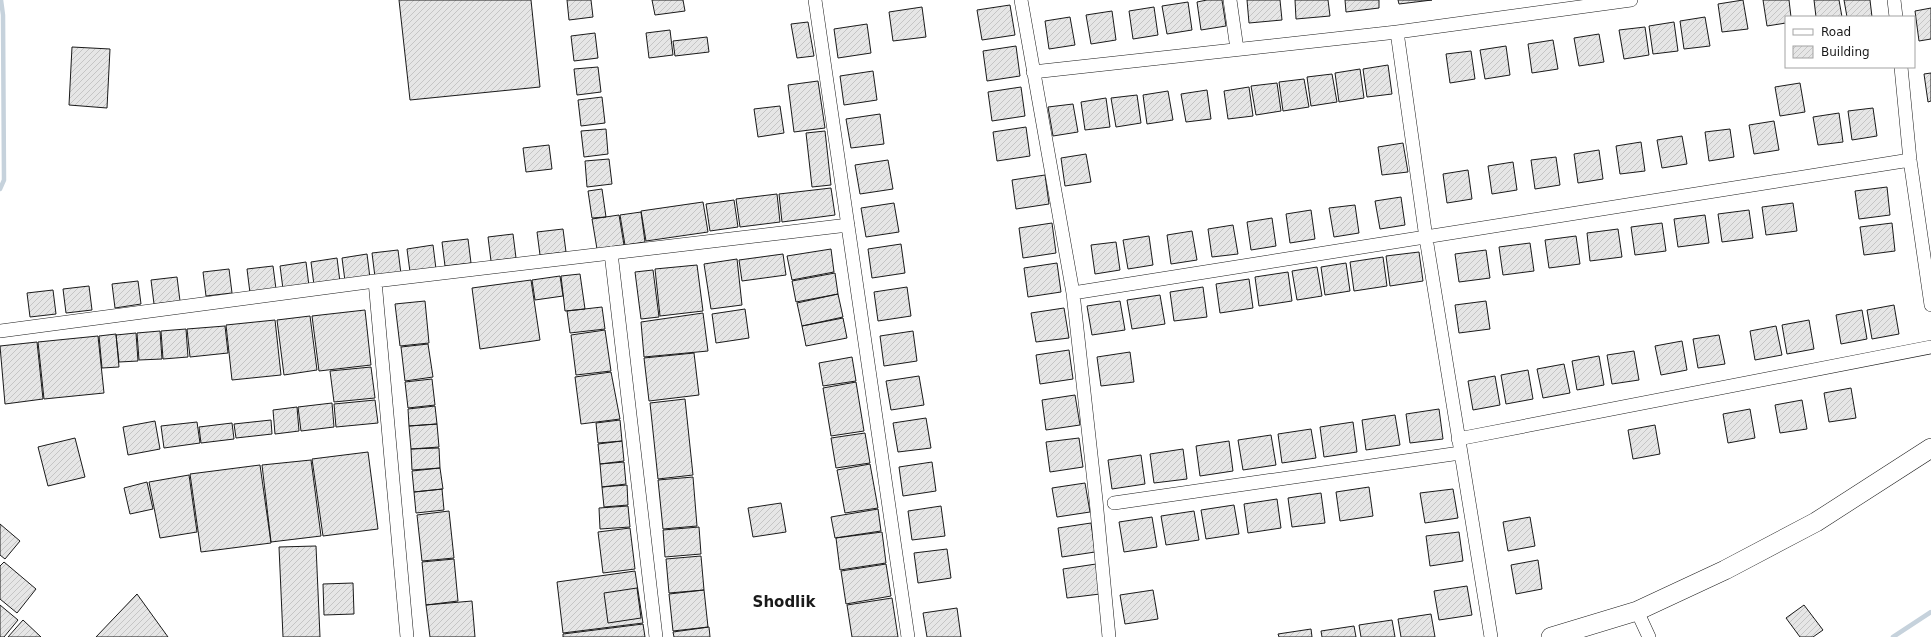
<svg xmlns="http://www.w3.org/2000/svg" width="1931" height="637" viewBox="0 0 1931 637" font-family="'DejaVu Sans',sans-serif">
	<defs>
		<pattern id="building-hatch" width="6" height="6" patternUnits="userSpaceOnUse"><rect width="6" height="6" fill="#e6e6e6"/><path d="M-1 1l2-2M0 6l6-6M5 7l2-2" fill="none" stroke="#c5c5c5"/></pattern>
	</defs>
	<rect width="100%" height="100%" fill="#fff"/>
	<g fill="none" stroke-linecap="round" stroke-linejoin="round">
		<!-- stream -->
		<path stroke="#c6d2dc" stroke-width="4.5" d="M0 189 4 180 3 15 1 0
			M1893 637 1931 612"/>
	</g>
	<!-- building -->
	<path fill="url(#building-hatch)" stroke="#1a1a1a" d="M399 0H531L540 87 410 100Z
		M567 0H591L593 17 569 20Z
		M652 0H683L685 11 655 15Z
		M1207 0H1222L1226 26 1201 30 1197 2Z
		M1247 0H1280L1282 20 1249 23Z
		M1295 0H1328L1330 16 1296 19Z
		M1345 0H1379V8L1346 12Z
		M1398 0H1432L1399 4Z
		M1743 0 1748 29 1722 32 1718 4Z
		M1763 0H1789L1791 17H1786V23L1767 26Z
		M1814 0H1839L1842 17H1816Z
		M1844 0H1870L1872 17H1847Z
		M1188 2 1192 30 1167 34 1162 6Z
		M1010 5 1015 35 982 40 977 10Z
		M922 7 926 37 893 41 889 12Z
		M1154 7 1158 35 1133 39 1129 11Z
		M1931 8V39L1919 41 1915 11Z
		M1112 11 1116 40 1091 44 1086 15Z
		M1070 17 1075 45 1049 49 1045 21Z
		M1705 17 1710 46 1684 49 1680 21Z
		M808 22 814 56 797 58 791 24Z
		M1674 22 1678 51 1653 54 1649 26Z
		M867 24 871 53 838 58 834 29Z
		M1645 27 1649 55 1624 59 1619 30Z
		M670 30 673 55 649 58 646 33Z
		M595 33 598 58 574 61 571 36Z
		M1599 34 1604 62 1579 66 1574 38Z
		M707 37 709 52 675 56 673 41Z
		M1553 40 1558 69 1532 73 1528 44Z
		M1016 46 1020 76 987 81 983 51Z
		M1506 46 1510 75 1485 79 1480 50Z
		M72 47 110 49 107 108 69 105Z
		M1471 51 1475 79 1450 83 1446 54Z
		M1388 65 1392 94 1367 97 1363 69Z
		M598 67 601 92 577 95 574 69Z
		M1360 69 1364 98 1339 102 1335 73Z
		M873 71 877 100 844 105 840 76Z
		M1931 73V101L1928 102 1924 74Z
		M1332 74 1337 102 1311 106 1307 77Z
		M1304 79 1309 107 1283 111 1279 82Z
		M818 81 825 128 794 132 788 85Z
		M1277 83 1281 111 1256 115 1251 86Z
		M1800 83 1805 112 1780 116 1775 87Z
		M1021 87 1025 116 992 121 988 92Z
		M1249 87 1253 116 1228 119 1224 91Z
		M1207 90 1211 119 1186 122 1181 94Z
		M1168 91 1173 120 1147 124 1143 95Z
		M1137 95 1141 123 1116 127 1111 98Z
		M602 97 605 123 581 126 578 100Z
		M1106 98 1110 127 1085 130 1081 102Z
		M1073 104 1078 132 1053 136 1048 107Z
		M780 106 784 133 758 137 754 109Z
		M1873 108 1877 136 1852 140 1848 111Z
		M1839 113 1843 142 1818 145 1813 117Z
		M880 114 884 144 851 148 846 119Z
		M1774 121 1779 150 1754 154 1749 125Z
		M1026 127 1030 156 997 161 993 132Z
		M606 129 608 154 584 157 581 131Z
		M1730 129 1734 157 1709 161 1705 132Z
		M825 131 831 185 812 187 806 133Z
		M1682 136 1687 164 1662 168 1657 140Z
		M1641 142 1645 171 1620 174 1616 146Z
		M1403 143 1408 172 1382 175 1378 147Z
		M549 145 552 169 526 172 523 148Z
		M1599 150 1603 179 1578 183 1574 154Z
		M1086 154 1091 182 1065 186 1061 158Z
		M1556 157 1560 185 1535 189 1531 160Z
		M609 159 612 184 587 187 585 161Z
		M888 160 893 189 860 194 855 165Z
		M1513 162 1517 190 1492 194 1488 166Z
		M1468 170 1472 199 1447 203 1443 174Z
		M1045 175 1049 204 1016 209 1012 180Z
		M1887 187 1890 215 1859 219 1855 191Z
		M831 188 835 215 782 222 779 194Z
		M602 189 606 217 592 218 588 191Z
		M777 194 780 222 740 227 736 199Z
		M1401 197 1405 225 1380 229 1375 201Z
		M734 200 738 227 710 231 706 204Z
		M703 202 708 232 646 241 641 211Z
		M894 203 899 232 866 237 861 208Z
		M1793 203 1797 231 1766 235 1762 207Z
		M1355 205 1359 233 1334 237 1329 208Z
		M1311 210 1315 239 1290 243 1286 214Z
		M1749 210 1753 238 1722 242 1718 214Z
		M641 212 645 242 625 245 620 215Z
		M619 215 624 245 597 249 592 219Z
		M1705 215 1709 243 1678 247 1674 219Z
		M1272 218 1276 246 1251 250 1247 222Z
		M1052 223 1056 253 1023 258 1019 228Z
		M1662 223 1666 251 1635 255 1631 227Z
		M1892 223 1895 251 1864 255 1860 227Z
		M1233 225 1238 254 1212 257 1208 229Z
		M563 229 566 252 540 255 537 232Z
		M1618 229 1622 257 1590 261 1587 233Z
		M1192 231 1197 260 1171 264 1167 235Z
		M513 234 516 258 491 261 488 237Z
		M1149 236 1153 265 1128 269 1123 240Z
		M1576 236 1580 264 1549 268 1545 240Z
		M468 239 471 263 445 266 442 242Z
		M1116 242 1120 270 1095 274 1091 245Z
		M1530 243 1534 271 1503 275 1499 247Z
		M901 244 905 273 872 278 868 249Z
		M433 245 436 269 410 272 407 249Z
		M831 249 834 272 792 280 787 256Z
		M398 250 401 274 375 277 372 253Z
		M1486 250 1490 278 1459 282 1455 254Z
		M1419 252 1423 281 1390 286 1386 256Z
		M367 254 370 278 345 281 342 258Z
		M783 254 786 275 742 281 739 260Z
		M1383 257 1387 286 1354 291 1350 262Z
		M337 258 340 282 314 285 311 262Z
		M737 259 742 305 711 309 704 264Z
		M306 262 309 286 283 289 280 266Z
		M1057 263 1061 292 1028 297 1024 268Z
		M1346 263 1350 291 1325 295 1321 267Z
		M697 265 703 311 660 316 655 269Z
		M273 266 276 289 250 293 247 269Z
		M1317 267 1322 296 1297 300 1292 271Z
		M229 269 232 293 206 296 203 272Z
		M653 270 659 317 641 319 635 272Z
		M1288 272 1292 301 1259 306 1255 277Z
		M835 273 838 294 796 302 792 281Z
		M580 274 585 309 565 311 561 276Z
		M560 276 563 296 535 300 532 280Z
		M177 277 180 301 154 304 151 280Z
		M1249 279 1253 308 1220 313 1216 284Z
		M531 280 540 340 480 349 472 288Z
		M138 281 141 304 115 308 112 284Z
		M89 286 92 310 66 313 63 289Z
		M907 287 911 316 878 321 874 292Z
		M1203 287 1207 317 1174 321 1170 292Z
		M53 290 56 314 30 317 27 293Z
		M838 294 843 317 802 326 797 303Z
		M1160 295 1165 324 1132 329 1127 300Z
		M425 301 429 343 400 346 395 304Z
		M1120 301 1125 330 1092 335 1087 306Z
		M1486 301 1490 329 1459 333 1455 305Z
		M1894 305 1899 334 1872 339 1867 310Z
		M602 307 605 329 570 333 567 311Z
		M1064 308 1069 338 1036 342 1031 313Z
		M745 309 749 338 716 343 712 314Z
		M365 310 371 365 319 371 312 316Z
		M1862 310 1867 339 1841 344 1836 315Z
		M703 313 708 351 644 357 641 322Z
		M310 316 317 370 284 375 277 320Z
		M843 318 847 338 806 346 802 326Z
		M275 320 281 375 232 380 226 325Z
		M1809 320 1814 349 1787 354 1782 325Z
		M225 326 228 353 190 357 187 329Z
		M1776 326 1782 355 1755 360 1750 331Z
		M186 329 188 357 163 359 161 331Z
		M605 330 611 371 576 375 571 335Z
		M160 331 162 359 139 360 137 333Z
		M913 331 917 361 884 366 880 336Z
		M136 333 138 361 119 362 116 335Z
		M116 334 119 367 102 368 99 336Z
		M1719 335 1725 364 1698 368 1693 339Z
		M98 336 104 393 44 399 38 342Z
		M1682 341 1687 370 1661 375 1655 346Z
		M37 342 43 399 5 404 0 346Z
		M428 344 433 377 405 381 401 347Z
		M1069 350 1073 379 1040 384 1036 355Z
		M1634 351 1639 380 1612 384 1607 355Z
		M1130 352 1134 382 1101 386 1097 357Z
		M694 353 699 395 649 401 644 358Z
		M1599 356 1604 385 1577 390 1572 361Z
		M852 357 856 381 823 386 819 363Z
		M1564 364 1570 393 1543 398 1537 369Z
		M371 367 375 398 334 402 330 371Z
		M1528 370 1533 399 1506 404 1501 375Z
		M611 372 620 419 581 424 575 377Z
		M919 376 924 405 891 410 886 381Z
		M1495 376 1500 405 1473 410 1468 381Z
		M432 379 435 405 408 408 405 382Z
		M856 382 864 431 831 436 823 388Z
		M1851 388 1856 418 1829 422 1824 393Z
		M1075 395 1080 425 1046 430 1042 400Z
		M685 399 693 475 658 479 650 403Z
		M375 400 378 423 336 427 334 404Z
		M1802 400 1807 429 1780 433 1775 405Z
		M332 403 334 427 301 431 298 407Z
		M435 406 437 424 409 426 408 409Z
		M297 407 299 431 275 434 273 410Z
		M1439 409 1443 439 1410 443 1406 414Z
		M1750 409 1755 438 1728 443 1723 414Z
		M1395 415 1400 445 1366 450 1362 420Z
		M926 418 931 448 898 452 893 423Z
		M271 420 272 434 236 438 234 424Z
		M620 420 622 441 598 443 596 423Z
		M155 421 160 449 128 455 123 427Z
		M197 422 200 443 164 448 161 426Z
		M1353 422 1357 452 1324 457 1320 427Z
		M232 423 234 439 201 443 199 427Z
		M437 424 439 447 411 449 409 426Z
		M1655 425 1660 454 1633 459 1628 430Z
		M1311 429 1316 458 1282 463 1278 434Z
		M865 433 870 463 836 468 831 438Z
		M1271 435 1276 465 1243 470 1238 440Z
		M75 438 85 477 48 486 38 447Z
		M1079 438 1083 467 1050 472 1046 442Z
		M622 441 624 461 600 464 598 444Z
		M1229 441 1233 471 1200 476 1196 446Z
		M439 448 440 468 412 470 411 449Z
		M1183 449 1187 479 1154 483 1150 454Z
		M368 452 378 529 323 536 312 459Z
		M1141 455 1145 484 1112 489 1108 460Z
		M311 460 321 536 271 542 262 465Z
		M624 462 626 484 602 487 600 464Z
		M932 462 936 491 903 496 899 467Z
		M870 464 878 508 845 513 837 470Z
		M260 465 271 543 201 552 190 474Z
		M440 468 443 489 414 492 412 471Z
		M189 475 197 532 160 538 149 482Z
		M693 477 697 526 663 529 658 480Z
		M147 482 153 509 130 514 124 488Z
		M1085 483 1090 512 1057 517 1052 488Z
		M627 485 628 505 604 507 602 487Z
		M1369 487 1373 516 1340 521 1336 492Z
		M442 489 444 510 416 513 414 492Z
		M1453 489 1458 518 1425 523 1420 493Z
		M1321 493 1325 523 1292 527 1288 498Z
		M1277 499 1281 528 1248 533 1244 504Z
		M781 503 786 532 753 537 748 508Z
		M1234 505 1239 534 1206 539 1201 510Z
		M628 506 630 527 600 529 599 508Z
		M941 506 945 536 912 540 908 511Z
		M878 509 881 531 835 538 831 517Z
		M449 511 454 558 422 561 417 515Z
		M1194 511 1199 540 1166 545 1161 516Z
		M1152 517 1157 547 1124 552 1119 522Z
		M1530 517 1535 546 1508 551 1503 522Z
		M1091 523 1095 552 1062 557 1058 528Z
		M0 524 20 541 5 559 0 555Z
		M699 527 701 554 665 557 663 530Z
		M630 528 635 569 603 573 598 532Z
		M882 532 886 563 840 570 836 538Z
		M1459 532 1463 561 1430 566 1426 536Z
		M316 546 320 637H283L279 547Z
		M947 549 951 578 918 583 914 553Z
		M701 556 704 590 669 593 666 559Z
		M454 559 458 601 426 605 422 562Z
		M1538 560 1542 589 1516 594 1511 565Z
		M4 562 36 589 17 613 0 599V566Z
		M886 564 891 596 846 604 841 571Z
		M1096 564 1100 594 1067 598 1063 569Z
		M635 571 643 623 563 633 557 582Z
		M353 583 354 614 324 615 323 584Z
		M1467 586 1472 615 1439 620 1434 591Z
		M637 588 641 618 608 623 604 593Z
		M704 590 708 627 673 631 669 594Z
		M1153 590 1158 619 1125 624 1120 595Z
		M137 594 168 637H96Z
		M892 598 898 637H852L847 605Z
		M472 601 475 637H430L426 605Z
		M0 605 18 620 4 637H0Z
		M1804 605 1823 630 1813 637H1800L1786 618Z
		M957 608 961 637H927L923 613Z
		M1431 614 1435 637H1401L1398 619Z
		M23 620 41 637H8Z
		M1392 620 1395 637H1361L1359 625Z
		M643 624 645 637H563V634Z
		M1354 626 1356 637H1322L1321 631Z
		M709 627 710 637H674L673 632Z
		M1311 629 1312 637H1279L1278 634Z"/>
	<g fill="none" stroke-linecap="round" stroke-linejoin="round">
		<defs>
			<path id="street" d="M815 0 908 637
				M1021 0 1073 293 1096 500 1109 637
				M1230 0 1237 49
				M1894 0 1896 17
				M1397 32 1426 238 1491 637
				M1901 67 1910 160 1931 305
				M1033 72 1397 32 1631 0
				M611 253 656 637
				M375 281 407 637
				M1073 293 1910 160
				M0 331 375 281 848 225
				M1458 439 1931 347
				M1114 503 1460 453
				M1637 611 1649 637"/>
			<path id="secondary" d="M1551 637 1637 611 1725 570 1816 522 1931 448"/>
		</defs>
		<!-- street casing -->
		<use href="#street" stroke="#1a1a1a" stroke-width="14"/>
		<!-- secondary casing -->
		<use href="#secondary" stroke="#1a1a1a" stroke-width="20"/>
		<!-- street -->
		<use href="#street" stroke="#fff" stroke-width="13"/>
		<!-- secondary -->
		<use href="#secondary" stroke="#fff" stroke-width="19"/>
	</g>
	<g text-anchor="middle" stroke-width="3" stroke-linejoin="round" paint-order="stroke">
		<!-- quarter labels -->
		<g font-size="15" font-weight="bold" fill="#1a1a1a" stroke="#fff">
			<text x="784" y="607">Shodlik</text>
		</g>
	</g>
	<!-- legend -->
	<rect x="1785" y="16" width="130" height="52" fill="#ffffff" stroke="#a3a3a3"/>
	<rect x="1793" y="29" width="20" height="6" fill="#ffffff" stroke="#a3a3a3"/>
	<text x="1821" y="36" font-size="12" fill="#1a1a1a">Road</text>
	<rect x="1793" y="46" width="20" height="12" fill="url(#building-hatch)" stroke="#a3a3a3"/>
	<text x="1821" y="56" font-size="12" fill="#1a1a1a">Building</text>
</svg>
